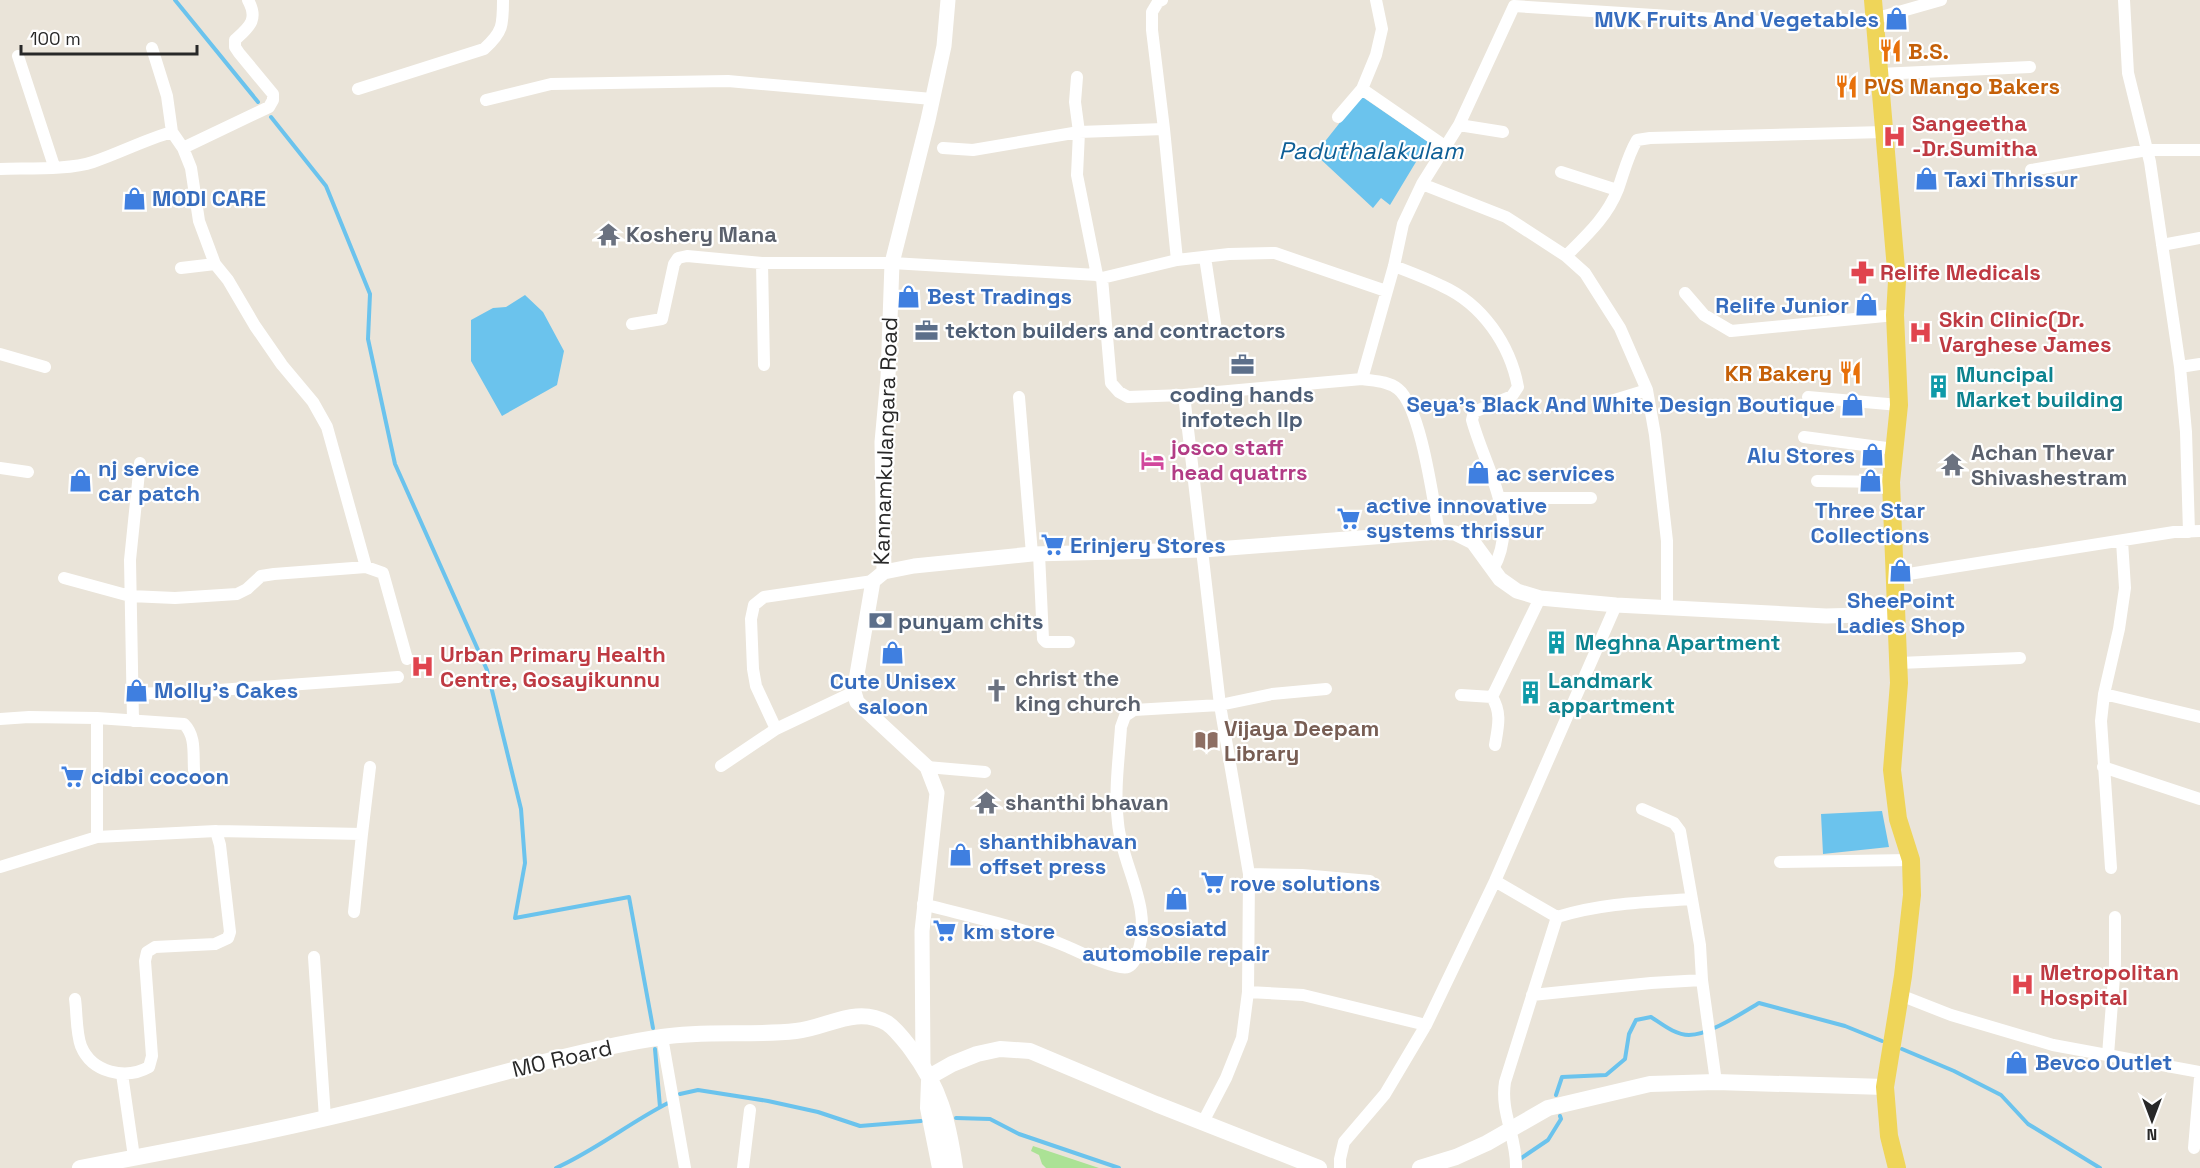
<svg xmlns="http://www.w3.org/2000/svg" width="2200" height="1168" viewBox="0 0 2200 1168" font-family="'Space Grotesk',sans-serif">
	<rect width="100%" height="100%" fill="#eae4d9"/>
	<!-- green -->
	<path fill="#abe295" d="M1033 1146 1099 1168H1046L1042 1164 1039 1155 1031 1151Z"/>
	<!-- water -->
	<path fill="#6bc3ed" d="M1361 96 1428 142 1390 205 1381 198 1373 208 1315 154Z
		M525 295 543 312 564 351 557 385 502 416 471 361V320L493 308 506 307Z
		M1882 811 1889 847 1823 854 1821 814Z"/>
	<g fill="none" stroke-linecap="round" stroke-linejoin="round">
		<!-- stream -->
		<path stroke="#6bc3ed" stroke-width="4" d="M175 0 258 102
			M271 117 326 186 370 294 368 339 395 464 487 670 521 809 525 863 515 918 629 897 653 1028
			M655 1049 660 1107
			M1902 1049 1954 1071 2001 1095 2028 1124 2100 1168
			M680 1094 698 1090 768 1101 818 1112 860 1126 921 1121
			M1556 1095 1562 1077 1606 1075 1625 1059 1629 1034 1636 1020 1651 1017C1662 1024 1675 1035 1689 1035 1709 1035 1742 1013 1759 1003L1845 1026 1882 1041
			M956 1118 990 1119 1019 1134 1119 1168
			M1520 1159 1548 1140 1561 1119 1560 1116
			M556 1168C596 1150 629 1123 668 1103"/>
		<!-- minor -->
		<path stroke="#fff" stroke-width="12" d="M2124 0 2128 73 2150 162 2180 367 2186 432 2189 532
			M152 48 167 96 172 132
			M18 56 54 166
			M1879 74 2030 67
			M358 89 484 49C503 32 503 25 503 0
			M1362 89 1446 147
			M486 100 551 84 728 81 932 99
			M1338 117 1362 89 1376 55 1382 29 1376 0
			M1459 125 1503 132
			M183 148 269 107 273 100V94L239 53 235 47V40C249 27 259 20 248 0
			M943 148 973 150 1079 132 1075 102 1077 77
			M0 169C26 168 70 170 93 162 120 153 144 140 172 132L183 148 191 168 199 221 215 264 228 280 255 326 282 365 313 402 327 427 366 567
			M2031 170 2147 150H2200
			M1561 172 1617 190
			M1422 184 1459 125 1514 6 1780 23 1874 19 1941 0
			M2162 245 2200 238
			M1566 256C1587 235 1607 217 1618 189 1624 172 1628 155 1637 140L1650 138 1884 132
			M1205 257 1216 330
			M1177 260 1229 254 1275 253 1386 291
			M762 263 764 365
			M1394 266C1410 272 1426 278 1442 286 1482 304 1510 344 1518 387L1512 396 1474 412 1472 420C1485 468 1521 520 1493 569
			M181 268 215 264
			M1097 275 1077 175 1079 132 1164 129
			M1102 278 1177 260 1164 129 1152 30V12L1158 2 1162 0
			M1685 293 1704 315 1731 331 1895 315
			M632 324 662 319 674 264 678 258 687 256 762 263H892L1097 275 1102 278 1111 383 1119 392 1128 397 1184 395 1362 379
			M0 354 45 367
			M2180 367 2200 364
			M1184 395 1220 705 1249 874 1248 992 1242 1038 1226 1078 1203 1122
			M1019 397 1032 554
			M1808 397 1899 405
			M1598 405 1647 390
			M1804 437 1894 449
			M0 468 28 472
			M1817 481 1891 482
			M1500 498H1591
			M1439 532C1433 500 1421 407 1398 389 1388 381 1374 381 1362 379L1394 266 1403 224 1422 184 1506 217 1566 256 1585 273 1620 328 1647 390 1655 435 1667 541V606
			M1039 554 1043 639 1046 642H1069
			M1896 576 2174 532 2200 531
			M64 578 130 596 175 598 237 594 247 589 261 576 274 574 366 567 383 573 407 659
			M1899 663 2020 658
			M132 694 192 692 398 677
			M2104 694 2200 717
			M1461 695 1492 697 1540 598
			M1492 697C1502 713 1498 727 1495 745
			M97 718 184 724C196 736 193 753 194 770
			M0 719 29 717 97 718V837L0 867
			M133 721 130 560 140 463
			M776 729 756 686 753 669 751 619 754 605 764 597 873 581
			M721 766 776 729 854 692
			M927 767 985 772
			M2103 767 2200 799
			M216 831 362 834 370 767
			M1780 862 1911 860
			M2111 868 2101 721 2104 694 2119 629 2125 588 2122 541
			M1249 874 1302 875 1370 881
			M1495 881 1557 917C1601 903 1647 902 1692 899
			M923 904C972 917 1022 927 1068 947 1079 952 1118 971 1128 967 1134 964 1136 958 1138 952 1153 906 1122 867 1118 823 1114 792 1119 758 1121 727L1125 716 1134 710 1220 705 1272 694 1326 689
			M354 912 362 834
			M314 957 325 1118
			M1702 980 1716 1082
			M1248 992 1303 995 1426 1025
			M1532 995 1651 983 1702 980 1700 945 1680 831 1674 823 1642 809
			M1900 995 1951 1015 2053 1045 2200 1072
			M75 999C77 1013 76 1033 81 1046 92 1073 126 1080 149 1067L152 1056 145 961 147 952 155 947 215 944 228 938 230 932 220 845 216 831 97 837
			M662 1037 685 1168
			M2108 1055 2115 964V917
			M122 1074 134 1157
			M2194 1148 2200 1078
			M743 1168 750 1110
			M1340 1168V1159L1344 1142 1385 1094 1426 1025 1495 881 1616 605
			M1516 1168C1517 1137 1500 1113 1505 1082L1557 917"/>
		<!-- tertiary -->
		<path stroke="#fff" stroke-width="15" d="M884 572 882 442 888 377 892 263 928 120 944 46 948 0
			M923 1065 922 931 937 793 927 767 857 702 854 692 873 581 884 572 914 566 1032 554 1203 550 1439 532 1455 533 1473 542 1500 579 1517 591 1540 598 1616 605 1826 616 1897 614"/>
		<!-- secondary -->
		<path stroke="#fff" stroke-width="16" d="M929 1077 952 1064 977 1054 1000 1049 1030 1051 1156 1104 1319 1168
			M929 1081 928 1108 940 1168
			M80 1168C186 1148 292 1128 396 1101 484 1079 571 1051 662 1037 706 1030 751 1036 796 1031 827 1028 856 1005 887 1023 896 1029 904 1040 911 1049 940 1088 948 1120 955 1168
			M1420 1168 1456 1157 1487 1143 1548 1108 1650 1084 1716 1082 1885 1087"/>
		<!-- primary -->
		<path stroke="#efd559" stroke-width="18" d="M1873 0 1897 281 1895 315 1899 405 1891 482 1899 683 1892 770 1898 819 1911 860 1912 895 1903 976 1885 1087 1889 1136 1897 1168"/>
	</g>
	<!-- icons -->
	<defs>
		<symbol id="shop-bare" viewBox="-9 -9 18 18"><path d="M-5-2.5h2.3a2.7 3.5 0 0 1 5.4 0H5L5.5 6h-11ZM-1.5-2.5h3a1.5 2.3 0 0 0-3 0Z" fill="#3f7fe0" stroke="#fff" stroke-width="2.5" paint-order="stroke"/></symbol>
		<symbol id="restaurant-bare" viewBox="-9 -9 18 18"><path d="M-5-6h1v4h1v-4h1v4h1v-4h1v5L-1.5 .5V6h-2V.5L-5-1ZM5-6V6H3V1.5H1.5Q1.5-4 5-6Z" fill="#e8710a" stroke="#fff" stroke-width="2.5" paint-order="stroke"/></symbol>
		<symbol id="hospital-bare" viewBox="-9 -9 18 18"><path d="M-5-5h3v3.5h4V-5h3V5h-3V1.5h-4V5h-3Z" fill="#e0444e" stroke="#fff" stroke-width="2.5" paint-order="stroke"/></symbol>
		<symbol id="temple-bare" viewBox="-9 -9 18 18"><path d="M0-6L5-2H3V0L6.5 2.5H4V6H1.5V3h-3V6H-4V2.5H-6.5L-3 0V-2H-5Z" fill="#6b7280" stroke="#fff" stroke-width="2.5" paint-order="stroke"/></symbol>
		<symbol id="pharmacy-bare" viewBox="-9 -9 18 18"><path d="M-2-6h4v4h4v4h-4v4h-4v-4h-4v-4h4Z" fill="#e0444e" stroke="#fff" stroke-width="2.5" paint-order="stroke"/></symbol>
		<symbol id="office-bare" viewBox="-9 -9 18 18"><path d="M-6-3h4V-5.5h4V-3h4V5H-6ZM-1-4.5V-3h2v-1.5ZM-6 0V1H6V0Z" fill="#5c6f8a" stroke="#fff" stroke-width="2.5" paint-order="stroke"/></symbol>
		<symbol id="building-bare" viewBox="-9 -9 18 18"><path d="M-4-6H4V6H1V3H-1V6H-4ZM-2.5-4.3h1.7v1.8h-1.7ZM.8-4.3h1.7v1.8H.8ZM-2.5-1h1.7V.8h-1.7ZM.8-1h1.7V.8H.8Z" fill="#0f9aa8" stroke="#fff" stroke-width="2.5" paint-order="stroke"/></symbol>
		<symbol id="hotel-bare" viewBox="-9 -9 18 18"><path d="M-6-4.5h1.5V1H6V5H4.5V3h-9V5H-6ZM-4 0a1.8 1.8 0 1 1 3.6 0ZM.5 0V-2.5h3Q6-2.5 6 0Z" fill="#d1479c" stroke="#fff" stroke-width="2.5" paint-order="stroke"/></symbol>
		<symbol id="supermarket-bare" viewBox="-9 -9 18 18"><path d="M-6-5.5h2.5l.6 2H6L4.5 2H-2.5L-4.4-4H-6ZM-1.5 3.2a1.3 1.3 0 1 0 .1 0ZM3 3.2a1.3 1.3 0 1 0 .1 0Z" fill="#3f7fe0" stroke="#fff" stroke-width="2.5" paint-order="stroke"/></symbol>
		<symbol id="bank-bare" viewBox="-9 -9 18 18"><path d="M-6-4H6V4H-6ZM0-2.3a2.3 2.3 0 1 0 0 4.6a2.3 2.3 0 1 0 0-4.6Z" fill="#5c6f8a" stroke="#fff" stroke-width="2.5" paint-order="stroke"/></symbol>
		<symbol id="church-bare" viewBox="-9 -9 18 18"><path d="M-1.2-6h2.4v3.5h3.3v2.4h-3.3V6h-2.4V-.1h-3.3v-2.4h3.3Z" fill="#6b7280" stroke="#fff" stroke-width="2.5" paint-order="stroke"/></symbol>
		<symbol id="library-bare" viewBox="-9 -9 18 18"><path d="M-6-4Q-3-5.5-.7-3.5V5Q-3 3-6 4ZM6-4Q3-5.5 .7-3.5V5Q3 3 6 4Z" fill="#8d6e63" stroke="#fff" stroke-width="2.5" paint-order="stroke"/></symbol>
	</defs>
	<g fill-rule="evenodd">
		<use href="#shop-bare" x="1880" y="2" width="33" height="33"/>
		<use href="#restaurant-bare" x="1874" y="34" width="33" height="33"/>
		<use href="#restaurant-bare" x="1830" y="70" width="33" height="33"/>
		<use href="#hospital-bare" x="1878" y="120" width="33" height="33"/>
		<use href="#shop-bare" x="1910" y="162" width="33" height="33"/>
		<use href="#shop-bare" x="118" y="182" width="33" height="33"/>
		<use href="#temple-bare" x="592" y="218" width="33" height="33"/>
		<use href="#pharmacy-bare" x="1846" y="256" width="33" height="33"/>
		<use href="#shop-bare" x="892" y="280" width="33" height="33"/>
		<use href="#shop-bare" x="1850" y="288" width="33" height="33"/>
		<use href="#office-bare" x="910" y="314" width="33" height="33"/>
		<use href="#hospital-bare" x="1904" y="316" width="33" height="33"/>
		<use href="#office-bare" x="1226" y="348" width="33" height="33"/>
		<use href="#restaurant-bare" x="1834" y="356" width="33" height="33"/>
		<use href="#building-bare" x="1922" y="370" width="33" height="33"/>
		<use href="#shop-bare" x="1836" y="388" width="33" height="33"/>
		<use href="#shop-bare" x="1856" y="438" width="33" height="33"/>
		<use href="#hotel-bare" x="1136" y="444" width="33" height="33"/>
		<use href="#temple-bare" x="1936" y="448" width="33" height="33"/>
		<use href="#shop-bare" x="1462" y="456" width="33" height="33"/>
		<use href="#shop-bare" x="64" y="464" width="33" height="33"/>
		<use href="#shop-bare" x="1854" y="464" width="33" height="33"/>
		<use href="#supermarket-bare" x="1332" y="502" width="33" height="33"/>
		<use href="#supermarket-bare" x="1036" y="528" width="33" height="33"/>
		<use href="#shop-bare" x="1884" y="554" width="33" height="33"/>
		<use href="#bank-bare" x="864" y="604" width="33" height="33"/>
		<use href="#building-bare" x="1540" y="626" width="33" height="33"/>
		<use href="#shop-bare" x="876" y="636" width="33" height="33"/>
		<use href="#hospital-bare" x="406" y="650" width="33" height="33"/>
		<use href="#shop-bare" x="120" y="674" width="33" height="33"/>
		<use href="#church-bare" x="980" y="674" width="33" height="33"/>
		<use href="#building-bare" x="1514" y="676" width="33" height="33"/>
		<use href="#library-bare" x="1190" y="724" width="33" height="33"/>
		<use href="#supermarket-bare" x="56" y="760" width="33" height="33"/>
		<use href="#temple-bare" x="970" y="786" width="33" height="33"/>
		<use href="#shop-bare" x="944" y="838" width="33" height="33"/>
		<use href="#supermarket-bare" x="1196" y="866" width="33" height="33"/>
		<use href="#shop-bare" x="1160" y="882" width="33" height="33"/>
		<use href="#supermarket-bare" x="928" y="914" width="33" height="33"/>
		<use href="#hospital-bare" x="2006" y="968" width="33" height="33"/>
		<use href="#shop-bare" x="2000" y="1046" width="33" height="33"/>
	</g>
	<g text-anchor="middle" stroke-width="4.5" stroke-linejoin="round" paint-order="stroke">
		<!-- shop labels -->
		<g font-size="22" font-weight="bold" fill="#366cbe" stroke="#fff" text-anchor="start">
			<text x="1879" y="27" text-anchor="end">MVK Fruits And Vegetables</text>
			<text x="1944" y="187">Taxi Thrissur</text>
			<text x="152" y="206">MODI CARE</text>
			<text x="927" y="304">Best Tradings</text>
			<text x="1849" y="313" text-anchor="end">Relife Junior</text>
			<text x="1835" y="412" text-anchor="end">Seya's Black And White Design Boutique</text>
			<text x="1855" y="463" text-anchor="end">Alu Stores</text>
			<text x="98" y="476">nj service<tspan x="98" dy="25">car patch</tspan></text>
			<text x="1496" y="481">ac services</text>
			<text x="1366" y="513">active innovative<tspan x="1366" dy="25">systems thrissur</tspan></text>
			<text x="1870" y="518" text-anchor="middle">Three Star<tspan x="1870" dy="25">Collections</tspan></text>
			<text x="1070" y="553">Erinjery Stores</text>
			<text x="1901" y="608" text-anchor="middle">SheePoint<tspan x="1901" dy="25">Ladies Shop</tspan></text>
			<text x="893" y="689" text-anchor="middle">Cute Unisex<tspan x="893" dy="25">saloon</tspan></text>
			<text x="154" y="698">Molly's Cakes</text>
			<text x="91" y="784">cidbi cocoon</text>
			<text x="979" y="849">shanthibhavan<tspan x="979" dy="25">offset press</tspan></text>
			<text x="1230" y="891">rove solutions</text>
			<text x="1176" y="936" text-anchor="middle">assosiatd<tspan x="1176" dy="25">automobile repair</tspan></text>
			<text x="963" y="939">km store</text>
			<text x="2035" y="1070">Bevco Outlet</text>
		</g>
		<!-- food labels -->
		<g font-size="22" font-weight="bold" fill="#c56008" stroke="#fff" text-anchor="start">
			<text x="1908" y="59">B.S.</text>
			<text x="1864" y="94">PVS Mango Bakers</text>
			<text x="1832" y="381" text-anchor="end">KR Bakery</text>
		</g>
		<!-- health labels -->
		<g font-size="22" font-weight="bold" fill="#be3a42" stroke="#fff" text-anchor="start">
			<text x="1912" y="131">Sangeetha<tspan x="1912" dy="25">-Dr.Sumitha</tspan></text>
			<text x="1880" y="280">Relife Medicals</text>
			<text x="1939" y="327">Skin Clinic(Dr.<tspan x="1939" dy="25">Varghese James</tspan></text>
			<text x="440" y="662">Urban Primary Health<tspan x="440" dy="25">Centre, Gosayikunnu</tspan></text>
			<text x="2040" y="980">Metropolitan<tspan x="2040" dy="25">Hospital</tspan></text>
		</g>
		<!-- worship labels -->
		<g font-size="22" font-weight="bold" fill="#5b616d" stroke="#fff" text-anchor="start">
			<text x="626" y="242">Koshery Mana</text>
			<text x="1971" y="460">Achan Thevar<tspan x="1971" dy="25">Shivashestram</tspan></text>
			<text x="1015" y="686">christ the<tspan x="1015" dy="25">king church</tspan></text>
			<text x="1005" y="810">shanthi bhavan</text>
		</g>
		<!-- service labels -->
		<g font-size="22" font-weight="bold" fill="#4e5e75" stroke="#fff" text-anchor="start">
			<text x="945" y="338">tekton builders and contractors</text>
			<text x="1242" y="402" text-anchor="middle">coding hands<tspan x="1242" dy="25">infotech llp</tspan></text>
			<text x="898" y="629">punyam chits</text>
		</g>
		<!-- culture labels -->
		<g font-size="22" font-weight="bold" fill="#0d838f" stroke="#fff" text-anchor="start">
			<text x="1956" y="382">Muncipal<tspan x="1956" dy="25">Market building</tspan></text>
			<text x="1575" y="650">Meghna Apartment</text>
			<text x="1548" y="688">Landmark<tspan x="1548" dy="25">appartment</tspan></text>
		</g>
		<!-- street labels -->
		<g font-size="22" fill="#282828" stroke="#fff">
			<text transform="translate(885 441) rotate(-88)" y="8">Kannamkulangara Road</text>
			<text transform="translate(562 1058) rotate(-13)" y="8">MO Roard</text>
		</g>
		<!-- hotel labels -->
		<g font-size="22" font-weight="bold" fill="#b23c85" stroke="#fff" text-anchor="start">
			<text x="1171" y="455">josco staff<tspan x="1171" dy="25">head quatrrs</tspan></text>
		</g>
		<!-- education labels -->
		<g font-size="22" font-weight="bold" fill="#785e54" stroke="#fff" text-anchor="start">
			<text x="1224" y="736">Vijaya Deepam<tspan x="1224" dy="25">Library</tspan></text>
		</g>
		<!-- water labels -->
		<g font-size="24" font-style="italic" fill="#0e5f96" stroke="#fff">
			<text x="1371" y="159">Paduthalakulam</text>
		</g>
	</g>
	<!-- north arrow -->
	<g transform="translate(2152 1120) rotate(180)" stroke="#ffffff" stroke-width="4.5" paint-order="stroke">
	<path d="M0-4.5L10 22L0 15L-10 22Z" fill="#282828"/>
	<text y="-9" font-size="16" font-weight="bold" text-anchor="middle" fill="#282828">N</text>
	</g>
	<!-- scale -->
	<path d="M21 45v9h176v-9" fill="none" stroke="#282828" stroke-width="3"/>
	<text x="30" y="45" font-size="18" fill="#282828" stroke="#ffffff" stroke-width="4.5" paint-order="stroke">100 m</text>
</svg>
